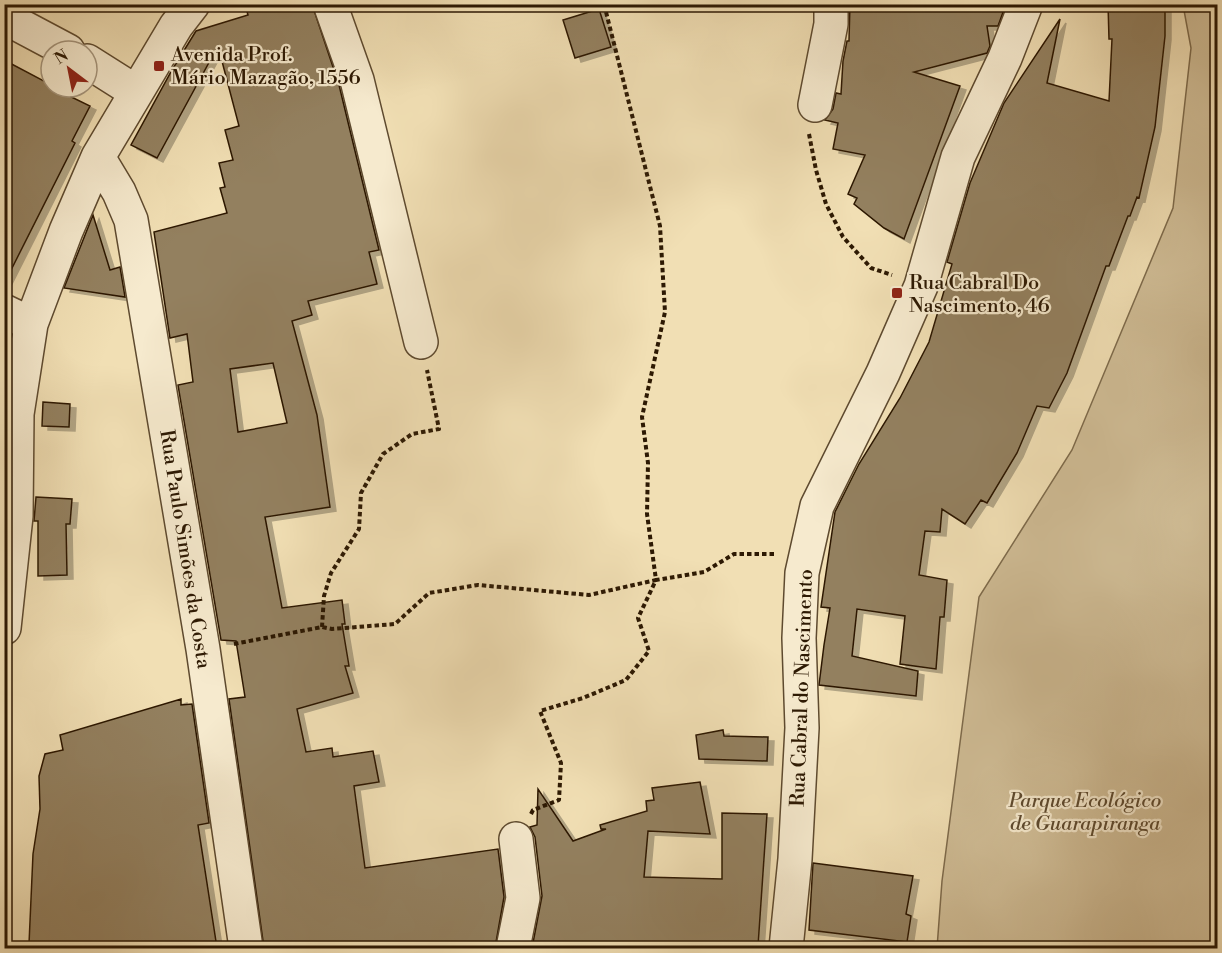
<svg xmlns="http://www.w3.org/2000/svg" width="1222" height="953" viewBox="0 0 1222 953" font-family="'Libre Bodoni',serif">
	<defs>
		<filter id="shadow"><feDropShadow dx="6" dy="4" stdDeviation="0" flood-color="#0004"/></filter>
	</defs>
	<rect width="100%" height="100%" fill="#f1dfb4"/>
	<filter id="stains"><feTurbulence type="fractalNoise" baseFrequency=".00333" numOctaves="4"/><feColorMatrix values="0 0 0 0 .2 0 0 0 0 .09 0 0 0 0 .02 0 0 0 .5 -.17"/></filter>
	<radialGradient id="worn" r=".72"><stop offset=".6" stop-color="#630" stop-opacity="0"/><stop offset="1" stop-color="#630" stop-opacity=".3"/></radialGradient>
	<!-- green -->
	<path fill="#d0bd96" stroke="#7e6b4c" stroke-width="1.5" d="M1183 5H1218L1217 948H937L942 881 979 597 1072 450 1173 208 1191 48Z"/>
	<!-- building -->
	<path fill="#93805f" stroke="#2d1903" stroke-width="1.5" fill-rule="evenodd" filter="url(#shadow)" d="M245 4H312L339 85 379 250 369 252 377 284 308 301 312 315 292 321 317 415 330 507 265 517 282 608 342 600 345 624H342L349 666H345L353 693 297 709 306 752 332 748 333 757 373 751 379 782 354 786 365 868 498 849 504 897 495 948H264L229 699 245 697 236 641 221 640 178 385 193 382 187 334 170 338 154 232 227 213 220 188 225 187 219 163 233 160 225 130 239 126 218 46 157 158 131 145 172 70 196 31 248 15ZM273 363 287 423 238 432 230 369Z
		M850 4H1006L998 26H987L990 46 987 53 914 72 960 86 904 239 884 228 854 204 857 198 848 194 865 155 833 149 838 123 825 120 833 109 836 93 841 94 843 61 847 41H849Z
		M1108 4H1165V36L1155 127 1139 198 1137 197 1130 216H1128L1109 266H1106L1067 373 1049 408 1037 406 1017 453 987 503 981 500 965 524 942 509 940 532 925 531 919 575 947 580 944 617H940L936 669 900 664 905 616 857 609 852 656 918 671 916 696 819 685 824 645 830 608 821 607 835 512 859 464 900 398 929 342 952 264 947 262 970 183 1004 103 1060 19 1047 83 1109 101 1112 39H1109Z
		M599 9 611 47 575 58 563 20Z
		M4 60 44 81 51 87 90 106 72 141 75 143 4 284Z
		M93 215 110 270 120 267 125 297 64 288Z
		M43 402 70 404 69 427 42 426Z
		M36 497 72 499 70 524H66L67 575 38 576V521H34Z
		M181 699V705L192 704 209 823 198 825 217 948H32L33 944H29L33 854 40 809 39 776 45 754 63 750 60 735Z
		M723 730 724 736 768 737 767 761 699 759 696 735Z
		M700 782 710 834 648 831 644 877 722 879V813L767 814 758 946 639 942V948H532L542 896 535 837 530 827 537 825 538 789 573 841 606 829H601L600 825 647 811 646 801 654 800 652 788Z
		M813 863 913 876 906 914 911 916 907 942 809 930Z"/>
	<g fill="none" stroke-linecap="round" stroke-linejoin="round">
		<defs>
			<path id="minor" d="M330 4 357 80 421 342
				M4 17 68 51
				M87 61 136 92
				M815 105 831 24V4
				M98 157 119 192 131 220 203 649 246 948
				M4 311 31 324
				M4 628 16 516 17 414 31 324 66 231 98 157 176 26 193 4
				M513 948 523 898 516 839
				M786 948 795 859 802 728 799 638 802 573 817 506 883 373 921 286 958 157 1005 58 1026 4"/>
		</defs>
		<!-- minor casing -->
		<use href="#minor" stroke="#5e4a2f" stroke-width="36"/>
		<!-- path -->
		<path stroke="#2d1903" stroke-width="4" stroke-dasharray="4.5 3" stroke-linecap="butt" d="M809 134 816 170 826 204 843 237 871 268 892 275
			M322 627 324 596 331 573 359 529 361 493 383 454 412 434 439 429 427 370
			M234 644 322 627 332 629 395 624 429 593 478 585 589 595 656 580 647 514 648 463 642 417 665 312 660 226 604 4
			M531 814 533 810 559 800 561 763 540 711 583 698 626 680 649 651 638 618 656 580 704 572 734 554H774"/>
		<!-- minor -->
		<use href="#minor" stroke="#f6eace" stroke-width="33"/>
	</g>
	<!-- markers -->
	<g fill="#8f2418" stroke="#f6eace" stroke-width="2">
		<rect x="153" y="60" width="12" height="12" rx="3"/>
		<rect x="891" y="287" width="12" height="12" rx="3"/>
	</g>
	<g text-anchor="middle" stroke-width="4.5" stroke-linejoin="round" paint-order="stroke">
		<!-- poi labels -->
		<g font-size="20" fill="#2d1903" stroke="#f6eace" text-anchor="start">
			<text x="171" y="61">Avenida Prof.<tspan x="171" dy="23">Mário Mazagão, 1556</tspan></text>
			<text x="909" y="289">Rua Cabral Do<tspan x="909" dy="23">Nascimento, 46</tspan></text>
		</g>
		<!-- street labels -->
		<g font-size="20" fill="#2d1903" stroke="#f6eace">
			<text transform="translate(186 549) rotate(81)" y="7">Rua Paulo Simões da Costa</text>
			<text transform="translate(801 688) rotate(-88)" y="7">Rua Cabral do Nascimento</text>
		</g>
		<!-- park labels -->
		<g font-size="20" font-style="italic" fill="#5e4a2f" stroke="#f6eace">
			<text x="1085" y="807">Parque Ecológico<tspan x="1085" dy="23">de Guarapiranga</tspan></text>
		</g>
	</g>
	<!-- margin -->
	<rect width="1222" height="953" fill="none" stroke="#f1dfb4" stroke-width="24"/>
	<rect x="6" y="6" width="1210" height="941" fill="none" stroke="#2d1903" stroke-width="3"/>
	<rect x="12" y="12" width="1198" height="929" fill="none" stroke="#2d1903" stroke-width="1.5"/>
	<!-- north arrow -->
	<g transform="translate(69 69) rotate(328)"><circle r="28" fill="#f6eace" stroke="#a6967d" stroke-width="1.5"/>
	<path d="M0-4.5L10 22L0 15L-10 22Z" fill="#8f2418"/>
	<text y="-9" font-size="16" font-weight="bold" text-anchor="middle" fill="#2d1903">N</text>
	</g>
	<rect width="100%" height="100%" filter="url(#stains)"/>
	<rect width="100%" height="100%" fill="url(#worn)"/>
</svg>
